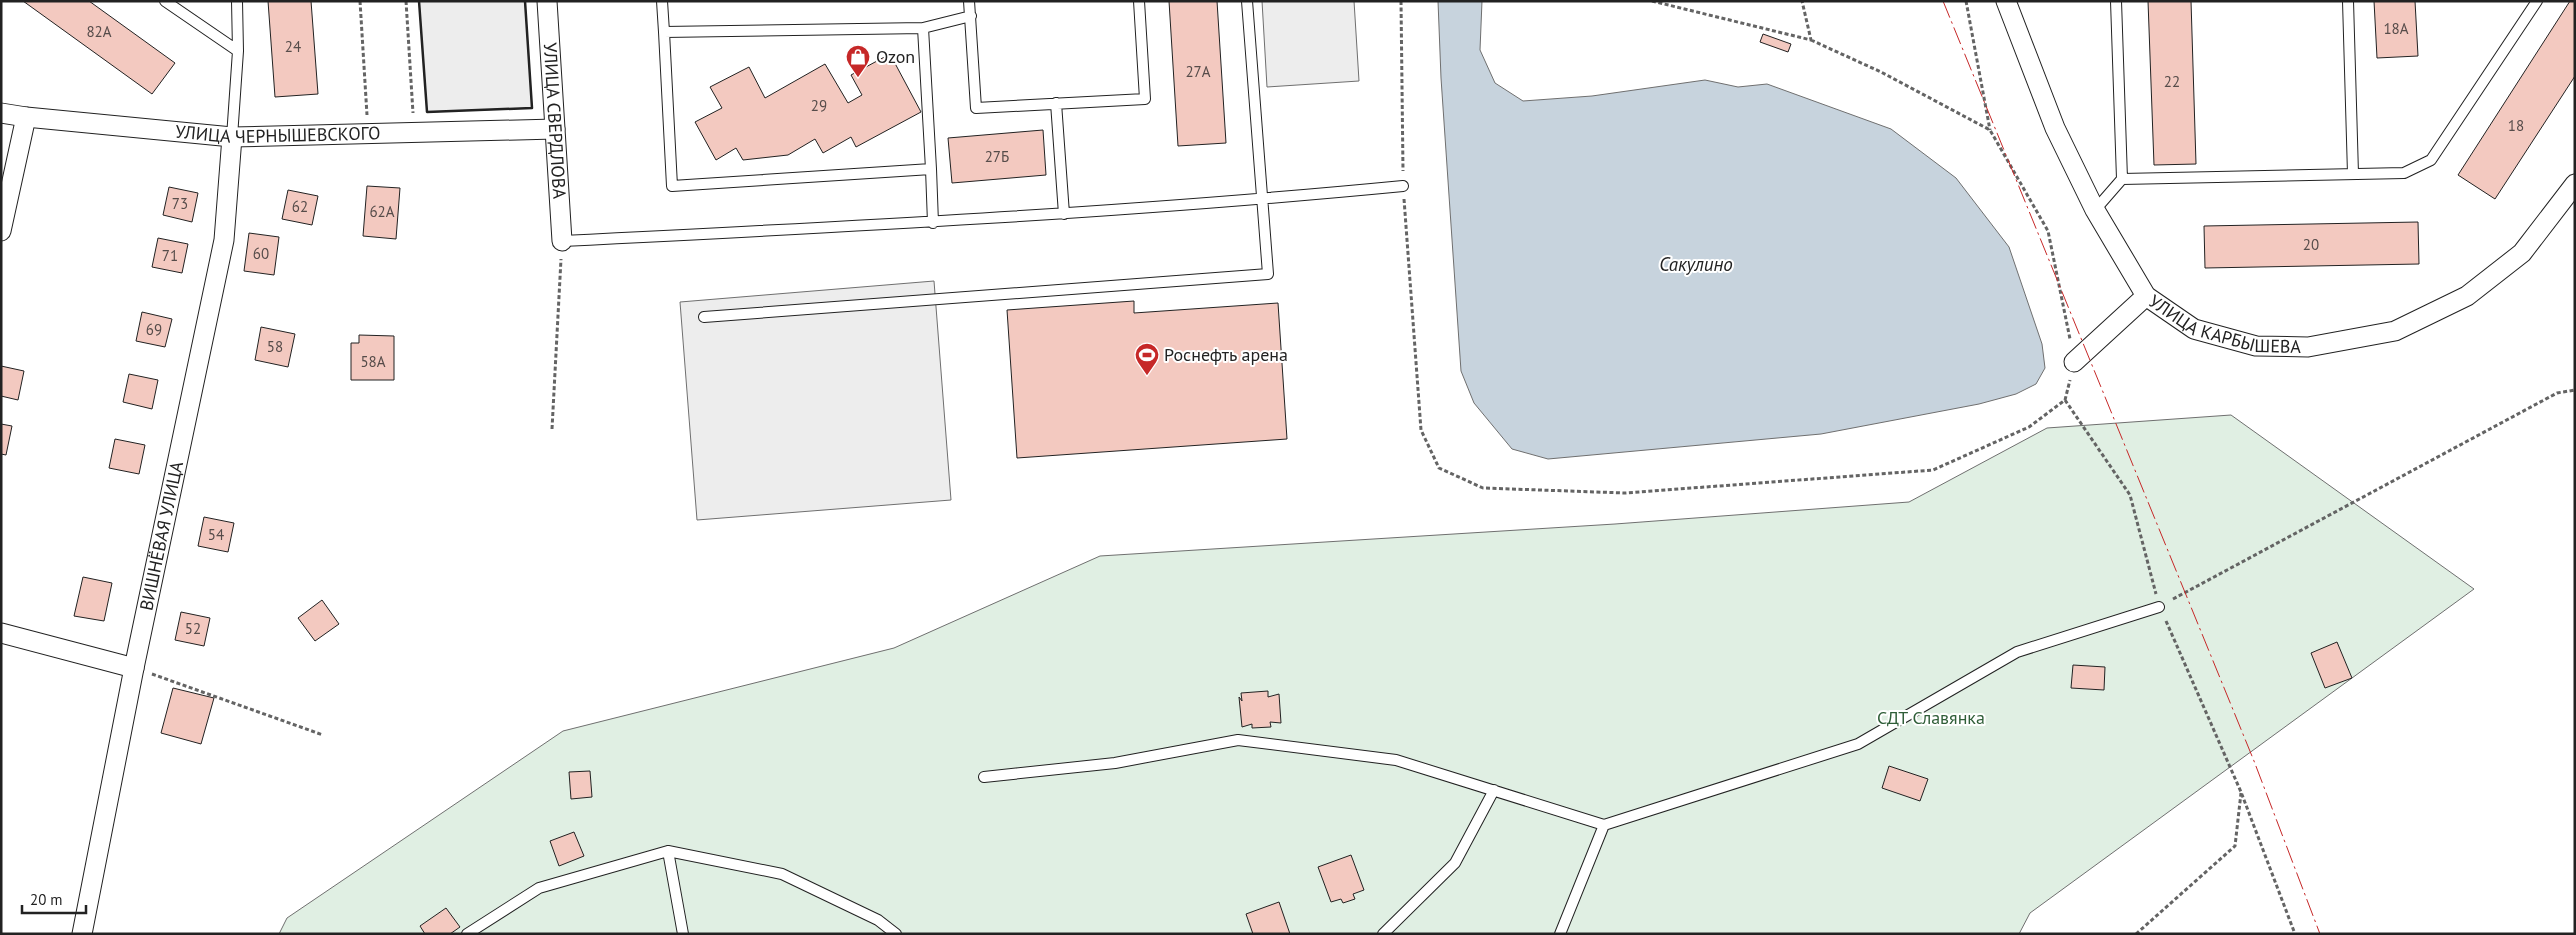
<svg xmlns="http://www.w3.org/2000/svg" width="2576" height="935" viewBox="0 0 2576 935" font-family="'PT Sans',sans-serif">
	<rect width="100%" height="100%" fill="#fff"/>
	<!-- green -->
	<path fill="#e0efe3" stroke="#6f6f6f" d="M2231 415 2474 589 2030 913 2019 934H279L287 918 563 731 894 648 1100 556 1615 524 1909 502 2047 428Z"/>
	<!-- parking -->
	<path fill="#ededed" stroke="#6f6f6f" d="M419 1H525L532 108 427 112Z
		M1262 1H1354L1359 81 1267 87Z
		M934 281 951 500 697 520 680 302Z"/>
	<!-- water -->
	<path fill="#c7d3dd" stroke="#6f6f6f" d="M1438 1H1482L1480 50 1495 83 1523 101 1592 96 1705 80 1738 87 1767 84 1891 129 1956 178 2009 247 2042 344 2045 368 2036 384 2016 394 1979 404 1821 434 1548 459 1512 449 1474 403 1461 371 1441 78Z"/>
	<!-- building -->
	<path fill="#f3c9c0" stroke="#222" d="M23 1H89L175 63 152 94Z
		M268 1H311L318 94 275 97Z
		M1169 1H1217L1226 143 1178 146Z
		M2148 1H2191L2196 164 2154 165Z
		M2374 1H2415L2418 56 2377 58Z
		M2570 1H2575V76L2495 199 2458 175Z
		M1763 34 1791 44 1788 52 1760 42Z
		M890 54 921 112 856 147 851 137 823 153 815 139 788 155 743 160 736 148 716 160 695 122 722 108 710 87 749 67 765 98 825 64 848 103 862 95 851 75Z
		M1043 130 1046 175 952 183 948 138Z
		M367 186 400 188 396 239 363 236Z
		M169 187 198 193 192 222 163 215Z
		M288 190 318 196 312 225 282 219Z
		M2418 222 2419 264 2205 268 2204 226Z
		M249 233 279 237 274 275 244 271Z
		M158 238 188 244 182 273 152 267Z
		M1134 301V313L1278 303 1287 439 1017 458 1007 310Z
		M142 312 172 319 165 347 136 341Z
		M261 327 295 334 288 367 255 360Z
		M359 335 394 336V380H351V343H359Z
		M1 366 24 371 18 400 1 396Z
		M129 374 158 380 152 409 123 402Z
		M1 424 12 426 6 455 1 454Z
		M115 439 145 445 139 474 109 468Z
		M204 517 234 523 228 552 198 546Z
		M83 577 112 583 104 621 74 616Z
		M322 600 339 624 315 641 298 618Z
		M181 612 210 618 204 646 175 640Z
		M2337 642 2352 678 2325 688 2311 653Z
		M2073 665 2105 667 2104 690 2071 688Z
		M173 688 214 698 201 744 161 733Z
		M1268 691V697L1279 694 1281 723 1270 722 1271 727 1252 728V724L1242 727 1239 697 1242 701 1241 693Z
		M1889 766 1928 779 1920 801 1882 788Z
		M590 771 592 797 571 799 569 772Z
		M574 832 584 856 559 866 550 841Z
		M1351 855 1364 890 1353 894 1355 899 1343 903 1341 899 1331 902 1318 867Z
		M1279 902 1290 934H1253L1246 914Z
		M446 908 460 927 450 934H425L420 926Z"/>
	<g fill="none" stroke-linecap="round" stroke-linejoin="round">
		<defs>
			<path id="lane" d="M165 1 238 51
				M662 1 664 32 923 28 971 16
				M969 1 976 108 1145 99 1139 1
				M2116 1 2122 179
				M2348 1 2353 174
				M664 32 672 186 931 169 923 28
				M1056 103 1064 214
				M232 137 238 51 237 1
				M931 169 933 223
				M2095 210 2122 179 2404 173 2431 160 2537 1
				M562 241C843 227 1123 213 1403 186
				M704 317 1268 274 1247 1
				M984 777 1115 763 1238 740 1396 760 1604 825
				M668 851 683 934
				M467 934 539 888 668 851 782 874 878 920 896 934
				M1383 934 1455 863 1494 790
				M1560 934 1604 825 1858 744 2017 652 2159 607"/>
			<g id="street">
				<path id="s1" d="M547 1 562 241"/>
				<path id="s2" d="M2006 1 2055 128 2095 210 2146 296 2194 329 2256 346 2308 347 2395 331 2467 296 2522 253 2575 184"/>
				<path id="s3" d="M1 113 26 117 232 137 555 129"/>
				<path d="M1 231 26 117"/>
				<path d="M2074 362 2146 296"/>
				<path d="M1 633 134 668"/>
				<path id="s4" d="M82 934 134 668 224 240 232 137"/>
			</g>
		</defs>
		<!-- lane casing -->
		<use href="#lane" stroke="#222" stroke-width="12"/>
		<!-- street casing -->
		<use href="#street" stroke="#222" stroke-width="21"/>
		<!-- path -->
		<path stroke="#646464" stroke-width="3" stroke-dasharray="4 2.5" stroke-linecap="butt" d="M360 1 367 115
			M406 1 413 113
			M1401 1 1403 171
			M1652 1 1811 40 1802 1
			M1966 1 1990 130
			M1811 40 1881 72 1990 130 2048 231 2070 339
			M1404 199 1421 430 1439 468 1483 488 1625 493 1933 470 2029 427 2065 400 2070 380
			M2065 400 2130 495 2156 594
			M552 429 561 259
			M2173 599 2557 393 2575 390
			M2166 621 2241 792 2295 934
			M152 674 323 735
			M2136 934 2235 846 2241 793"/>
		<!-- lane -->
		<use href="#lane" stroke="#fff" stroke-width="10"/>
		<!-- street -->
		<use href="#street" stroke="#fff" stroke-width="19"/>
		<!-- wall -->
		<path stroke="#222" stroke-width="2.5" d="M419 1 427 112 532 108 525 1"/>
		<!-- power -->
		<path stroke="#c62828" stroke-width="1" stroke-dasharray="18 4 2.5 4" stroke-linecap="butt" d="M1943 1 2254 761 2320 934"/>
	</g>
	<!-- icons -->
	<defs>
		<symbol id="shop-pin" viewBox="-11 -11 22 30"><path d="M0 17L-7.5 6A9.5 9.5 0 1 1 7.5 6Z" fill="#c62828" stroke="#fff"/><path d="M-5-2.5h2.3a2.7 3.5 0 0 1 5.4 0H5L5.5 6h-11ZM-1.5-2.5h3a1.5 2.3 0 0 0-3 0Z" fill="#fff"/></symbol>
		<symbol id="stadium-pin" viewBox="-11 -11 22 30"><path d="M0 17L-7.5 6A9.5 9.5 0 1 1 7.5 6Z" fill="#c62828" stroke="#fff"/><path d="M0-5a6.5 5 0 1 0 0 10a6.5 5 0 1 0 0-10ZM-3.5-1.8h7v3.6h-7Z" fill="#fff"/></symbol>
	</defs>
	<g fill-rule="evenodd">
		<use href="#shop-pin" x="844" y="43" width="28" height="38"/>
		<use href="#stadium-pin" x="1133" y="341" width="28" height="38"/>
	</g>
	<g text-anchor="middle" stroke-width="4" stroke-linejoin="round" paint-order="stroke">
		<!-- number labels -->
		<g font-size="15" fill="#564c4a">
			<text x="2396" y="34">18А</text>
			<text x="99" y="37">82А</text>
			<text x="293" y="52">24</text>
			<text x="1198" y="77">27А</text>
			<text x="2172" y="87">22</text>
			<text x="819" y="111">29</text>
			<text x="2516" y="131">18</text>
			<text x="997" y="162">27Б</text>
			<text x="180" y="209">73</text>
			<text x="300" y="212">62</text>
			<text x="382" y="217">62А</text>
			<text x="2311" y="250">20</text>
			<text x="261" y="259">60</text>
			<text x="170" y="261">71</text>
			<text x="154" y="335">69</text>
			<text x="275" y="352">58</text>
			<text x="373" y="367">58А</text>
			<text x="216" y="540">54</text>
			<text x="193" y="634">52</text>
		</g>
		<!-- poi labels -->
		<g font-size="18" fill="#222" stroke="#fff" text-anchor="start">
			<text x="876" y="63">Ozon</text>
			<text x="1164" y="361">Роснефть арена</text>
		</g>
		<!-- street labels -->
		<g font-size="18" fill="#222" stroke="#fff">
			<text dy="6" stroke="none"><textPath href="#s1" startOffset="120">УЛИЦА СВЕРДЛОВА</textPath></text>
			<text dy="6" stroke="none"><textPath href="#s3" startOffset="278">УЛИЦА ЧЕРНЫШЕВСКОГО</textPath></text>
			<text dy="6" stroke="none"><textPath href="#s2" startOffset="414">УЛИЦА КАРБЫШЕВА</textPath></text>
			<text dy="6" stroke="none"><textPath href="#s4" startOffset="406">ВИШНЁВАЯ УЛИЦА</textPath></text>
		</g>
		<!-- park labels -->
		<g font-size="18" fill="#2f5e38" stroke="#fff">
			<text x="1931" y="724">СДТ Славянка</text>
		</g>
		<!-- water labels -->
		<g font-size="19" font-style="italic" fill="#222" stroke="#fff">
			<text x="1696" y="271">Сакулино</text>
		</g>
	</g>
	<!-- border -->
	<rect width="2576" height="935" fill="none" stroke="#222222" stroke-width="5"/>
	<!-- scale -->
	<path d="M22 905v8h64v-8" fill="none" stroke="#222222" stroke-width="2.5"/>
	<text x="30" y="905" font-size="15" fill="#222222" stroke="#ffffff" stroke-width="4" paint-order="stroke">20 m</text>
</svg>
